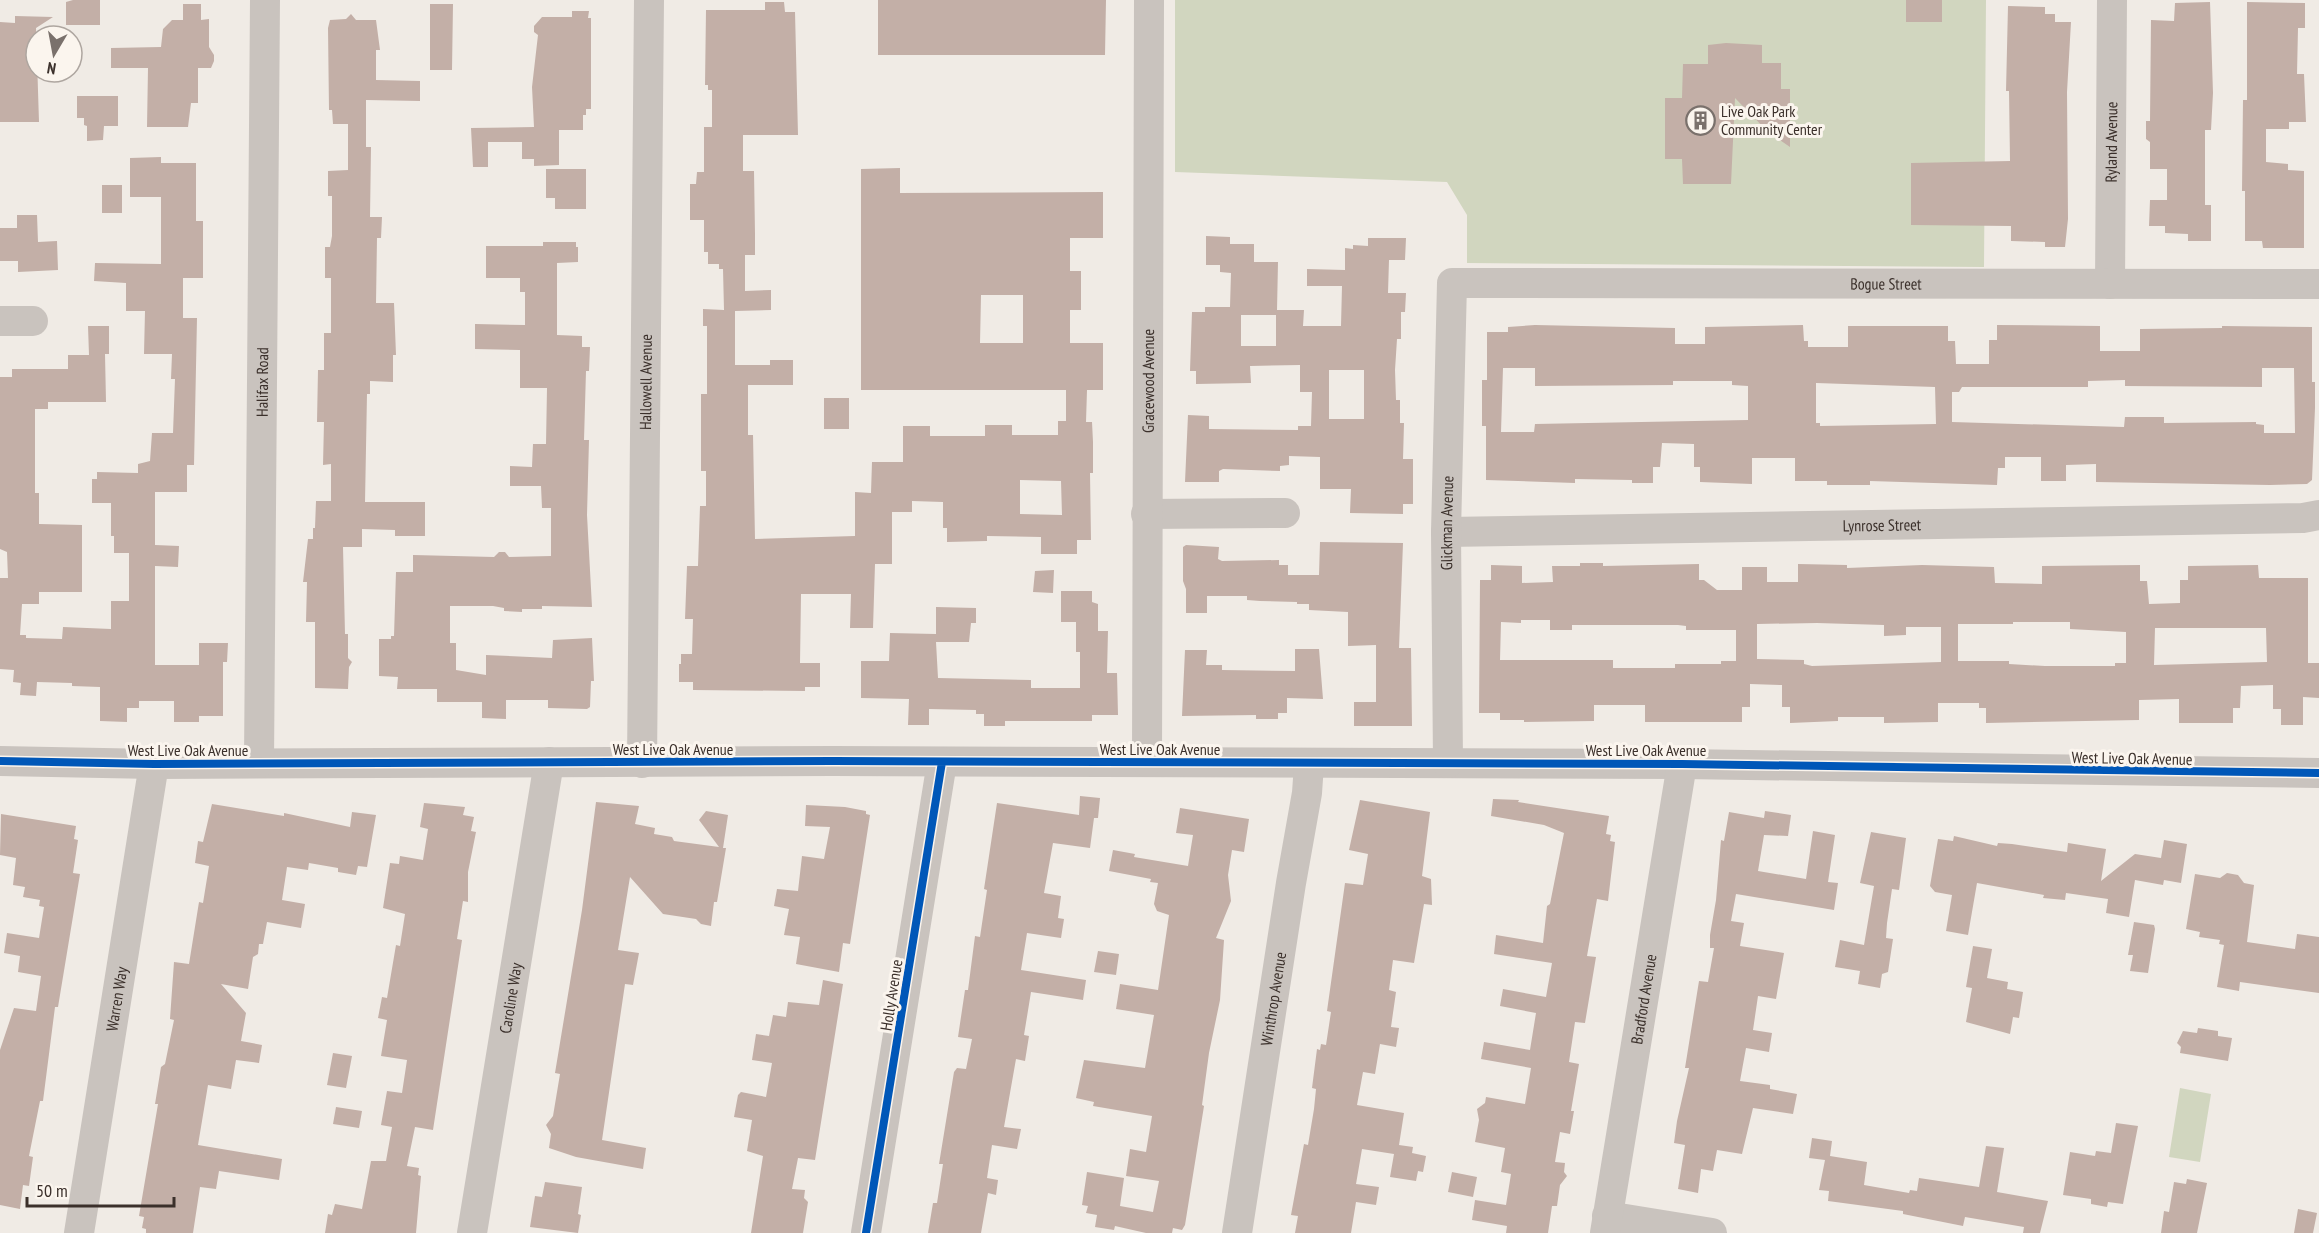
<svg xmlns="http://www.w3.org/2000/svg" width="2319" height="1233" viewBox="0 0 2319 1233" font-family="'PT Sans Narrow',sans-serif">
	<rect width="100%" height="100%" fill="#f0ebe5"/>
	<!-- green -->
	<path fill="#d1d6bf" d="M1175 0H1986L1984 267 1467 263V215L1447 182 1175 172Z
		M2180 1088 2211 1094 2200 1162 2169 1157Z"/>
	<!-- building -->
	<path fill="#c3afa7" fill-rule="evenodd" d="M73 0H100V25H66V2Z
		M878 0H1106L1105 55H878Z
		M1906 0H1942V22H1906Z
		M765 2H784L785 12H795L798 135H743V171H754L755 234V255H745V291L771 290V310L735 311V365H770V360H793V385H748V435H753L755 539 855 536V492L871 493 872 462H903V426H930V436H985V425H1012V435H1058V421H1066V390H861V169L900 168V193L1103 192V238H1070V271H1081V310H1070V343H1103V390H1087L1086 422H1092L1093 442V473H1090L1091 540H1077V554H1041V537L987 536V541L947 542V528H943V502L912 501V512H892V564H875L873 628H850L851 594H801L800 663H820V687H805V691L693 690V682H679V664H681V654H692L693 619H685L687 566H698L700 506H706V471H701V394H707V326H703V309L724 310 723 269H719V264H708V252H704V220H690V184H696L697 172H704V127H712V90H708V85H705L706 10H765ZM981 295H1023V343H980ZM1020 480 1061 481 1062 515 1020 514Z
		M2210 2 2213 93 2211 130H2205V205H2211V241H2188V234L2165 233V226H2149L2150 200H2167V169H2150V142L2146 139V121H2150L2151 20 2174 21 2175 3Z
		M2247 2 2305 3V28H2298L2297 74H2304L2306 122H2289V129H2266V162L2288 164V170L2304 171V248H2263L2262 241H2245V191H2242L2243 100H2247Z
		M183 4H201V20L209 19V47L214 55V61L211 68H198V103H191L188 127H147L148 68H111V48L161 47 163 29 172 20H183Z
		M430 4H453L452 70H430Z
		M2008 6 2045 7V14H2055V22H2071L2067 92 2068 219 2065 247H2045V242L2011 241V226L1911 225V163L2010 161 2009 91H2006Z
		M572 11H589L588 18H591V109H586V115H583V130H559V165L534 166V159H522V142H488V167H473L471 128 534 127 532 87 538 35 534 32V26L542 17H572Z
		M351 14 356 20H376L380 50H376V80L420 81V101L366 100V147H371L370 217H382L381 238H377L376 303H394L396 355H393V382L370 381V394H367L365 502H425V536H395V530L362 529V547H343L345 634H348V658L352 662 349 667 348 689 315 688V622H306L307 582H303L308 539H313V528H315L316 501H331V464L323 465 324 422H317L318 370H324V333H331V278H325V247H330L332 236V196H328V171L348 170V124H333L332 110H329L328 28 330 20 346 19Z
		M15 16 53 17 36 28 39 122H0V22L15 23Z
		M1726 43 1762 45V63H1781V89H1790V147L1768 132 1735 98 1731 184H1683L1682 159H1665V98H1682L1683 64H1708V45Z
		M77 96H118V126H104L103 140 87 141V126L84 125V118H77Z
		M161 157V163H196V221H203V278H183V318H197L194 465H187V492H155V545L179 546 178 567 155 566V665H199V643H228L227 662H223V716H199V722H174V701H139V708H127V722L100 721V687L72 686V683L37 682 36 696 20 695 21 683 13 682 14 670 0 669V578H8L7 552 0 549V377H12V369H68V355H89L88 326H109V354H105L106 402H48V409H35V493H39V524L82 525V592H39V604H22L20 635H26V638L62 639 63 627 111 629V601H129V553H114V536H111V503H92V479H97V472L138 473V464L150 461 152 433H173L175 379H171L172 354H144L145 311H126V283L94 281 95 263 161 264V197H130V158Z
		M546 169H586V209H555V198H546Z
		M102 185H122V213H102Z
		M17 215H37L38 242 57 241 58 270 18 272V261H0V228H17Z
		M1206 236 1230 237V244H1254V262H1278L1277 310H1304L1303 326H1341L1342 286H1307V269L1345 270V248L1353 249V245L1368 246V238H1406L1405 260H1389L1388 293H1406L1405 312H1401V339H1397L1395 370 1396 400H1400V423H1404L1403 459H1413V504H1403V514L1350 513 1351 489H1320V457L1289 456V465L1280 466V471L1223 469 1219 471V482H1185L1188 415 1209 416V429L1298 430V426H1311L1312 392H1300V365L1250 366 1251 383 1196 384V371H1190L1192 312H1205V307H1230L1231 273 1220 272V265H1206ZM1241 315H1276V346H1241ZM1329 370H1364V419H1329Z
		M543 242H576V247H578V262L557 263V335L582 336V347H590L589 371H586L584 440H589L587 515 592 607 542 606V609H522V612L504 611V608L493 606H450V643H456V670L486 675V655L552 658 553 640 592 638 594 681H591L590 707 587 709 548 708V700H506V719L482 718V702H437V689H397L398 677 379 676V639H391V636H394L396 572H413V555L494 557 499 552H505L509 557 551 556V508H542L541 486H510V466L532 467 533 444H546L547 388H520V350L475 349V324L525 325V292H520V278H486V246H543Z
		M1535 325 1675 328V344H1705V327L1803 325 1804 341H1808V347H1848V326H1948V341H1955L1956 364H1989V340H1997V325L2100 326V351H2140V329L2222 328V326L2312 327V382H2315V408L2312 480 2307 484 2270 485 2096 482V464L2066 465V481H2041V457H2005V468H1998L1997 485 1870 481V485H1827V481H1795V458H1752V484L1700 482V467H1694V444L1662 443 1660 467H1653V483H1632V480L1575 479V483L1486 480V426H1482V380H1487V332H1508V327ZM1503 368H1535V386L1673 385V381H1732V385L1748 386V420L1535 424 1534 432H1501ZM2262 368H2294L2295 433H2264V425L2256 424V422L2164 423V417H2125L2124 427 1952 422V392H1959L1962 387H2088V381L2125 380V386L2262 387ZM1816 383 1935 387 1936 424 1820 426V423H1816Z
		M824 398H849V429H824Z
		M1320 542 1403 543 1399 648H1411L1412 726H1354V702H1376V645L1348 646V612L1309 610V604H1297V602L1260 601 1247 600V596H1207V613H1186V589L1183 581V547L1186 545 1219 547 1218 559 1222 561 1279 560V565H1288V575H1319Z
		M1580 563H1603V566L1699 564V580H1704L1717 590H1742V567H1767V582H1798V564L1847 565V568L1922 565 1994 567 1995 583 2042 584V566L2140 565V581H2147L2149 604 2180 603V580H2188V566L2258 565 2259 578H2308V663H2319V698L2303 697V725H2281V709H2273V685L2241 686 2240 708H2233V723H2179V699L2139 700V720L1986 723V708H1979V703H1938V722L1884 723V717H1838V721L1790 723V707H1782V685L1750 684V707H1742V722H1645V705H1594V721L1524 722V720H1500V713H1479L1480 580H1491V565L1522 566V583L1553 582 1552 566H1580ZM1521 620H1550V630H1572V625H1678L1686 626V630H1736V661H1721V664H1675V668H1613V660H1500L1501 622 1521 623ZM2013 622H2070V629L2126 632V663H2115V666H2045L2009 664V661H1958V624H2013ZM1817 623 1884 625V636L1906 635V627H1941V662L1812 666 1804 664V660L1757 659V624ZM2155 628H2266L2267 662 2154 665Z
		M1054 570 1053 593 1033 592 1035 571Z
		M1061 591H1092V602L1098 604V631H1108L1107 673H1117L1118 715H1092V721H1005V726H984V714H976V710L929 709V725H908L909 699 861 698V661H889L890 633 936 634V607L976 608V623H971L969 642H936L938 678 1031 680V688H1080V652H1076V622H1061Z
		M1295 649H1319L1323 699 1287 698V713H1278V719H1256V715L1182 716 1185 650H1207L1206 665H1222V670L1295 671Z
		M1080 796 1100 798 1098 818H1094L1090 848 1053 843 1044 893 1061 896 1058 918 1064 919 1061 938 1027 933 1021 970 1086 980 1083 1000 1031 992 1024 1035 1029 1036 1025 1061 1016 1059 1004 1127 1021 1129 1017 1149 992 1145 987 1178 998 1180 996 1195 988 1193 981 1233H928L933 1203H937L943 1164H939L954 1072 957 1068 966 1069 972 1039 958 1037 965 990H968L975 936 980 937 987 890 984 889 997 803 1079 815Z
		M1493 799 1519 800 1518 802 1609 816 1606 834 1611 835 1610 841 1615 842 1608 901 1597 899 1587 956 1596 957 1585 1023 1575 1022 1569 1062 1579 1064 1571 1111H1574L1570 1134 1560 1132 1555 1162 1565 1163 1564 1172 1567 1176 1560 1185 1557 1206H1552L1548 1233H1506L1507 1226 1472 1220 1475 1200 1506 1205 1511 1174 1501 1172 1505 1148 1475 1142 1479 1120 1477 1109 1485 1103 1486 1097 1525 1104 1531 1068 1481 1059 1484 1042 1530 1050 1536 1013 1500 1006 1503 989 1546 997 1552 963 1494 954 1496 935 1543 943 1547 906 1550 904 1564 833 1544 825 1491 816Z
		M1360 800 1430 812 1422 876 1431 879 1432 905 1424 904 1414 963 1393 960 1389 990 1396 992 1391 1027 1399 1028 1396 1047 1380 1044 1375 1074 1363 1072 1357 1105 1404 1113 1399 1145 1413 1147 1412 1153 1426 1156 1423 1172 1418 1171 1416 1181 1390 1177 1394 1154 1362 1149 1356 1184 1379 1187 1376 1205 1356 1202 1351 1233H1295L1298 1216 1291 1215 1304 1144 1308 1145 1314 1109 1316 1089 1312 1088 1317 1049 1320 1050 1321 1044 1326 1045 1331 1012 1327 1011 1345 883 1363 885 1368 854 1349 850Z
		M596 802 639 806 635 824 655 828 654 834 672 837 674 841 719 847 699 820 706 811 728 815 723 848H726L717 902H714L711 926 701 924 696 919 663 914 630 877 618 950 639 953 633 985 625 984 602 1140 646 1148 643 1169 576 1157 549 1148 551 1134 546 1125 553 1116 560 1074 555 1073 582 910Z
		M424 803 465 807 463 815 474 817 471 831 476 832 468 872V902L463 901 457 939 462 940 433 1130 415 1127 407 1166 419 1168 418 1175 421 1176 416 1233H325L328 1214 332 1215 335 1204 362 1209 371 1161H386L392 1127 381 1125 387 1091 402 1093 407 1060 381 1056 387 1020 378 1018 382 997 387 998 396 945 400 946 405 914 383 908 390 863 399 864 400 856 423 860 428 829 420 827Z
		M212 804 284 816V813L350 827 352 812 376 815 367 867 358 866 356 875 338 872V868L309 863 308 870 287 867 282 900 305 904 301 928 267 922 263 944H259L258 954 253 957 248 989 221 984 246 1013 241 1041 262 1045 259 1063 236 1060 231 1089 208 1085 198 1145 282 1159 279 1180 219 1171 216 1189 200 1187 193 1233H146V1229L142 1228 144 1217 139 1216 158 1104H155L161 1067 165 1064 174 1020 170 1019 174 962 189 964 199 902 203 903 209 866 195 863 198 841 203 842Z
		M806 805 845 807 866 811V814L870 815 850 944 843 943 839 972 796 964 800 937 784 935 789 909 774 906 777 889 798 891 802 856 824 859 830 827 805 826Z
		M1180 808 1249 819 1244 852 1232 850 1228 875 1231 901 1216 938 1224 940 1220 1000 1209 1053 1202 1105 1204 1106 1185 1225 1182 1230 1173 1228 1172 1233H1146L1115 1226 1114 1230 1095 1227 1097 1215 1086 1213 1088 1206 1082 1205 1087 1172 1124 1178 1120 1206 1153 1212 1159 1181 1126 1176 1130 1149 1146 1152 1152 1116 1093 1106 1094 1102 1076 1098 1084 1060 1145 1068 1154 1015 1116 1009 1120 984 1158 990 1169 915 1157 911 1154 904 1158 883 1150 882 1151 879 1109 871 1113 850 1135 854 1134 857 1188 866 1193 835 1176 833Z
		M1765 811 1791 815 1788 836 1764 835 1758 871 1806 879 1813 831 1835 835 1828 882 1838 883 1834 910 1736 894 1731 921 1744 923 1740 946 1784 953 1776 999 1758 996 1753 1030 1772 1033 1769 1052 1746 1048 1740 1081 1770 1085V1089L1797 1094 1793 1114 1753 1108 1742 1154 1717 1150 1713 1171 1701 1169 1698 1193 1678 1189 1685 1145 1674 1143 1677 1121 1689 1068H1685L1699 981 1708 982 1714 948H1710V935L1716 900 1721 840 1724 841 1729 812 1764 818Z
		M1 814 76 826 74 839 78 840 73 873 80 874 58 1007H55L43 1101H40L29 1156 33 1157 29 1186 23 1185 20 1209 0 1205V1050L14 1008 36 1011 41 976 18 972 20 956 4 953 7 933 39 938 44 907 39 906 40 900 23 897 25 887 13 885 16 858 0 855Z
		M1871 832 1906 838 1899 890 1892 889 1887 923 1886 938 1893 939 1888 972 1882 974 1880 988 1858 984 1860 971 1835 967 1840 940 1864 945 1874 886 1860 883Z
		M1954 836 1997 846 1998 843 2012 844 2067 852 2068 843 2106 849 2101 881 2135 854 2161 858 2164 840 2187 844 2181 883 2164 880 2163 885 2135 880 2129 917 2106 913 2108 899 2066 893 2065 900 2043 898 2044 895 1977 883 1968 935 1946 931 1952 895 1935 892 1930 886 1938 839 1953 841Z
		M2227 873 2238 875 2244 883 2254 885 2247 942 2295 949 2297 934 2319 937V993L2240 982 2239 991 2217 987 2224 945 2219 944 2220 940 2199 937 2200 932 2186 929 2195 874 2220 878Z
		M2134 922 2154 925 2155 929 2148 973 2130 971 2133 955H2128Z
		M1973 946 1992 949 1987 978 2008 982 2007 989 2023 992 2019 1018 2013 1017 2010 1034 1966 1022 1972 988 1966 987Z
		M1098 951 1119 954 1116 975 1094 972Z
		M823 980 843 984 815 1160 798 1158 792 1189 805 1190 804 1198 808 1202 803 1233H751L763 1156 747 1151 752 1120 734 1117 738 1095 741 1092 766 1097 772 1063 752 1060 756 1034 769 1036 773 1015 786 1017 788 1002 819 1005Z
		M2198 1028 2218 1031V1036L2232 1038 2228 1061 2180 1053 2181 1047 2177 1043 2183 1031 2197 1033Z
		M333 1053 352 1056 346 1088 327 1085Z
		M336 1107 362 1111 359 1128 333 1124Z
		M2116 1123 2138 1126 2123 1204 2108 1202 2107 1207 2091 1204V1199L2063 1195 2070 1152 2095 1156 2096 1151 2111 1153Z
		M1812 1138 1832 1141 1830 1156 1867 1162 1864 1185 1909 1193 1910 1190 1917 1191 1919 1178 1979 1187 1986 1146 2004 1148 1997 1192 2048 1201 2040 1233H2023L2024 1227 1965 1217 1963 1226 1903 1214V1211L1828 1201 1829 1191 1819 1190 1825 1160 1809 1158Z
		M1452 1172 1477 1177 1473 1197 1448 1192Z
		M2187 1179 2207 1183 2197 1233H2161L2164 1211 2169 1212 2174 1182 2186 1184Z
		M545 1182 582 1187 578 1214 581 1215 578 1233 530 1227 535 1196 542 1197Z
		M2298 1209 2317 1213 2313 1233H2294Z"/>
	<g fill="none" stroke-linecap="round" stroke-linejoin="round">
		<!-- minor -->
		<g stroke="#c9c3be" stroke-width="30">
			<path id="s1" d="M2110 284 2112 0"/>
			<path d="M0 321H33"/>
			<path d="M1146 514 1285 513"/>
			<path id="s2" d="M1446 532 2303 518 2319 515"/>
			<path d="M0 761 154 764 833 761 1682 764 2319 773"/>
			<path id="s3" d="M1147 762 1149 0"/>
			<path id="s4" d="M259 763 265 0"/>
			<path id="s5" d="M642 763 649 0"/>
			<path id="s6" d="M1448 763 1446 532 1452 283 2319 284"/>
			<path d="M1607 1216 1712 1233"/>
			<path id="s7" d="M79 1233 154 764"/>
			<path id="s8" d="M472 1233 549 762"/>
			<path d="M866 1233 942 762"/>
			<path id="s9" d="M1237 1233 1291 883 1307 793 1309 764"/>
			<path id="s10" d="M1605 1233 1682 764"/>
		</g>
		<defs>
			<path id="cycleway" d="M0 761 154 764 833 761 1682 764 2319 773
				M866 1233 942 762"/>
		</defs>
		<!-- cycleway casing -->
		<use href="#cycleway" stroke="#fbf5ee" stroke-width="11"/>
		<!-- cycleway -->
		<use href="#cycleway" stroke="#0057b8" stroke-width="8"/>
	</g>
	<!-- icons -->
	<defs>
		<symbol id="building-ring" viewBox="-11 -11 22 22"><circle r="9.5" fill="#fbf5ee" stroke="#7a716c" stroke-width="1.5"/><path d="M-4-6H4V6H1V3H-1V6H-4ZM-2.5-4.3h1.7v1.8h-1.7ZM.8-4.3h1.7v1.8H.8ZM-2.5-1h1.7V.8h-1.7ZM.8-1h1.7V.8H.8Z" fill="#7a716c"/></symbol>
	</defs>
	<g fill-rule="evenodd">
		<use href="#building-ring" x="1684" y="104" width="33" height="33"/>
	</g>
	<g text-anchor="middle" stroke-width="6" stroke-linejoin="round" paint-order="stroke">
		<!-- poi labels -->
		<g font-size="16" fill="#3b302b" stroke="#fbf5ee" text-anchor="start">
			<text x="1721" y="117">Live Oak Park<tspan x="1721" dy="18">Community Center</tspan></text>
		</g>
		<!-- street labels -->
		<g font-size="16" fill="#3b302b" stroke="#fbf5ee">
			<text dy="6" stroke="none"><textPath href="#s1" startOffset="142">Ryland Avenue</textPath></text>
			<text dy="6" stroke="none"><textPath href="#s6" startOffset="914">Bogue Street</textPath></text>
			<text dy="6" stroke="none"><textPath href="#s3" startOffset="381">Gracewood Avenue</textPath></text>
			<text dy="6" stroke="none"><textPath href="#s4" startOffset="381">Halifax Road</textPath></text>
			<text dy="6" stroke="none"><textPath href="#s5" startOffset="381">Hallowell Avenue</textPath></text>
			<text dy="6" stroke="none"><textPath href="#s6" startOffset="240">Glickman Avenue</textPath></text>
			<text dy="6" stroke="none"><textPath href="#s2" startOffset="436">Lynrose Street</textPath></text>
			<text x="673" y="755">West Live Oak Avenue</text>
			<text x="1160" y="755">West Live Oak Avenue</text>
			<text x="188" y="756">West Live Oak Avenue</text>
			<text x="1646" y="756">West Live Oak Avenue</text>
			<text transform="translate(2132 758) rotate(1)" y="6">West Live Oak Avenue</text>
			<text transform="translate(891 995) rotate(-81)" y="6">Holly Avenue</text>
			<text dy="6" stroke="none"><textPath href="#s7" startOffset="237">Warren Way</textPath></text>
			<text dy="6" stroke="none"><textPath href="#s8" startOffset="238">Caroline Way</textPath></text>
			<text dy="6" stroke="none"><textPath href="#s9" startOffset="237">Winthrop Avenue</textPath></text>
			<text dy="6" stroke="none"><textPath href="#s10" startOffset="237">Bradford Avenue</textPath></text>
		</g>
	</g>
	<!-- north arrow -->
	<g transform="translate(54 54) rotate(190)"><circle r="28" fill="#fbf5ee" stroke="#aea6a0" stroke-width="1.5"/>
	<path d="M0-4.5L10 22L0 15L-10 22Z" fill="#7a716c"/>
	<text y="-9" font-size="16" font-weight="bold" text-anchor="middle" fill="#3b302b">N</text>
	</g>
	<!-- scale -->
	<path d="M27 1197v9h147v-9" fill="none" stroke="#3b302b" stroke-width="3"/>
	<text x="36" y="1197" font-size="18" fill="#3b302b" stroke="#fbf5ee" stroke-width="4.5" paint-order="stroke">50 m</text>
</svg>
